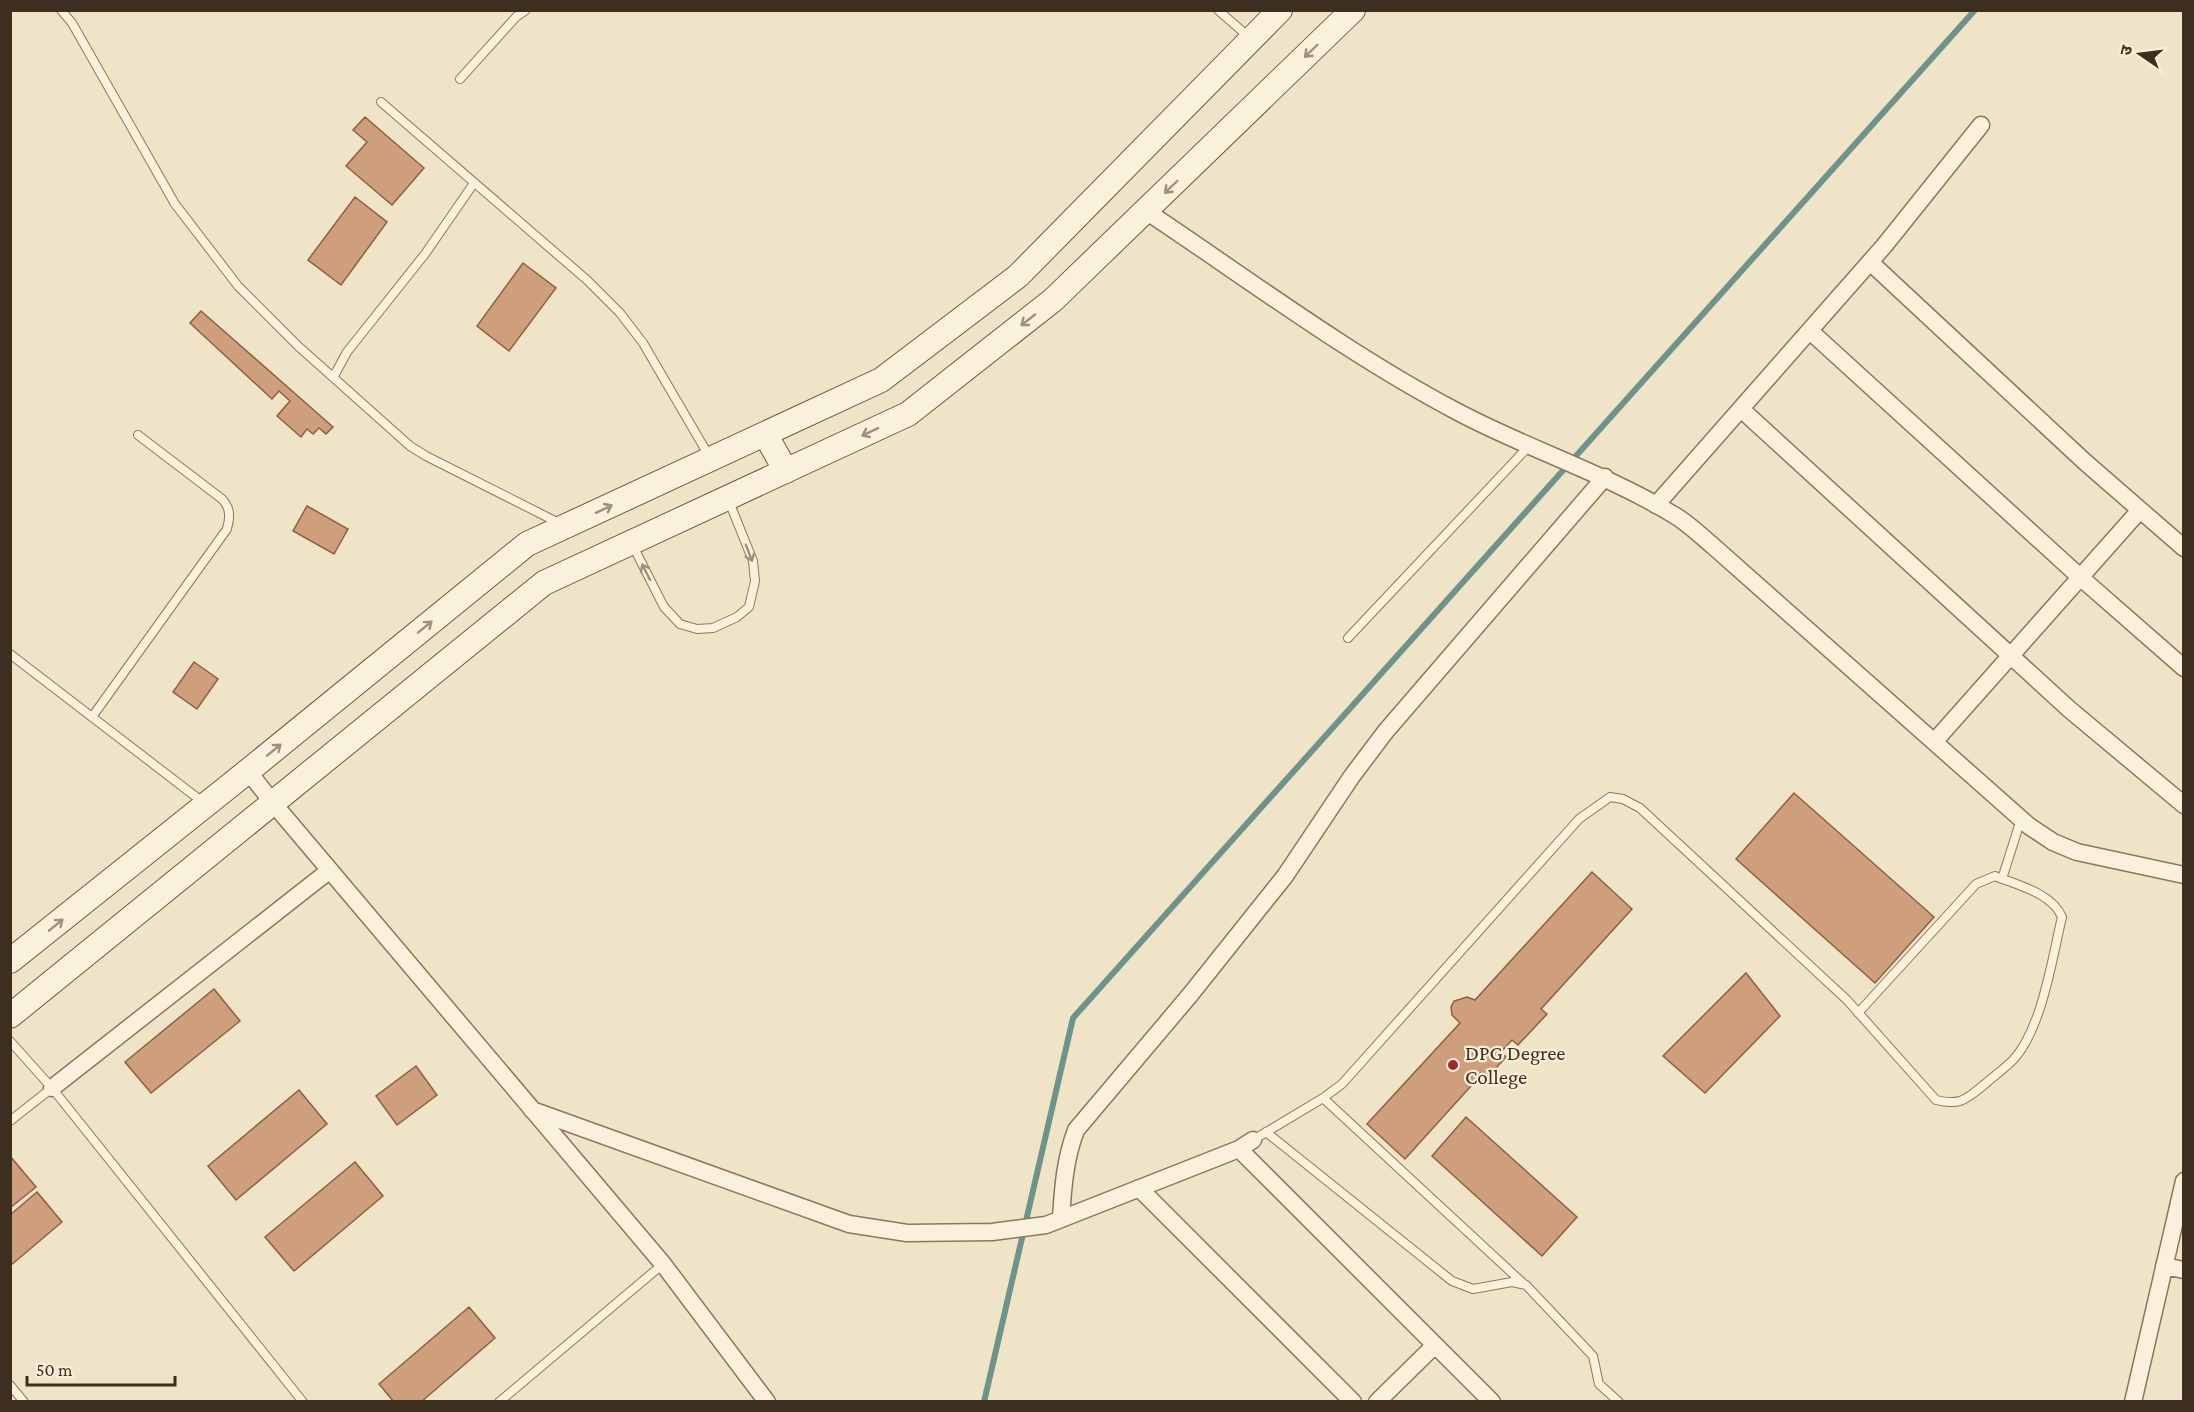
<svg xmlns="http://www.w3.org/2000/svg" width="2194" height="1412" viewBox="0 0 2194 1412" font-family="'Crimson Pro','Noto Sans Devanagari',serif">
	<rect width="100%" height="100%" fill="#f0e4c8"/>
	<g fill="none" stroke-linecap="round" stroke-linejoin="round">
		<!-- stream -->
		<path stroke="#6f938a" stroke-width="6" d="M984 1402 1073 1018 1975 10"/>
	</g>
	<!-- building -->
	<path fill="#cf9f7d" stroke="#8d5f41" stroke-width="1.5" d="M365 117 424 168 392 205 346 166 367 142 353 130Z
		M355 197 387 222 341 285 308 260Z
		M523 263 556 288 509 351 477 326Z
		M201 311 333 427 326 434 319 428 313 434 307 429 301 437 277 416 290 401 279 391 272 399 190 323Z
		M307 506 348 529 334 554 293 531Z
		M194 662 218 679 197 709 173 692Z
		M1794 793 1934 917 1875 983 1736 859Z
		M1592 872 1632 909 1541 1009 1547 1014 1518 1045 1512 1040 1501 1052 1506 1057 1486 1079 1481 1075 1405 1159 1367 1124 1460 1023 1452 1015 1451 1007 1454 1001 1467 997 1475 1000Z
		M1746 973 1780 1016 1705 1093 1663 1056Z
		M214 989 240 1021 151 1093 125 1062Z
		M416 1066 437 1095 397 1125 376 1096Z
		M299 1090 327 1124 236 1200 208 1166Z
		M1466 1117 1577 1217 1542 1256 1432 1156Z
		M10 1156 36 1187 10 1208Z
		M355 1162 383 1196 294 1271 265 1237Z
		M37 1192 62 1222 10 1266V1215Z
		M469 1307 495 1338 421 1402H394L379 1384Z"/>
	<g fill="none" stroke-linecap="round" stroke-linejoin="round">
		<defs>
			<path id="lane" d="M61 10 72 23 175 204 238 286 298 346 410 446 426 456 559 523
				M1218 10 1250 38
				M460 79 516 17 526 10
				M381 102 587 280 620 313 643 343 709 456
				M334 376 347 352 425 254 474 183
				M632 544 664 607 680 624 697 629 713 628 737 617 749 607 755 581 753 561 728 499
				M1348 638 1529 446
				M10 654 204 803
				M92 717 227 529C230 518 231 508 222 499L138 435
				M2002 879 2021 819
				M10 1041 52 1088 303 1402
				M1323 1098 1525 1285
				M10 1121 52 1088
				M1266 1132 1452 1281 1473 1289 1512 1282 1526 1285 1593 1356 1599 1384 1619 1402
				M1253 1140 1323 1098 1342 1084 1579 819 1610 797 1623 799 1640 808 1847 1000 1936 1100C1961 1106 1966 1099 1985 1084 1994 1076 2004 1069 2013 1060 2042 1029 2052 959 2062 917 2052 893 2017 885 1995 876L1976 884 1858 1013
				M10 1385 24 1402
				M499 1402 663 1264"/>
			<path id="street" d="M1146 211C1248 279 1348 354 1456 411 1527 449 1605 473 1674 515 1688 523 1701 536 1713 546L2029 826 2053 842 2077 852 2184 875
				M1870 262 2085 462 2184 548
				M1810 331 2080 577 2184 668
				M1741 409 2069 709 2184 805
				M1656 505 1884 246 1981 125
				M1934 742 2140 510
				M248 771 273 803 663 1264 767 1402
				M52 1088 330 870
				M532 1110 849 1224 907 1233 992 1232 1046 1225 1239 1149 1253 1140
				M1239 1149 1492 1402
				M1139 1188 1353 1402
				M1061 1218C1063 1187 1065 1159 1076 1130L1190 995 1285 876 1352 776 1386 731 1605 477
				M2164 1266 2184 1270
				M1377 1402 1435 1345
				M2133 1402 2184 1181"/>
			<path id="secondary" d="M765 434 786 471
				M10 961 248 771 527 544 881 380 1018 276 1280 10
				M10 1016 544 583 908 414 1053 300 1353 10"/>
		</defs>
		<!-- lane casing -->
		<use href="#lane" stroke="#8d765c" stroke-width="10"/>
		<!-- street casing -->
		<use href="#street" stroke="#8d765c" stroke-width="19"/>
		<!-- secondary casing -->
		<use href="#secondary" stroke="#6f573f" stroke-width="26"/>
		<!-- lane -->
		<use href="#lane" stroke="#faf1dc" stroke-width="8"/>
		<!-- street -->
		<use href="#street" stroke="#faf1dc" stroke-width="16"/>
		<!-- secondary -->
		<use href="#secondary" stroke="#faf1dc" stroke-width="24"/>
	</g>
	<!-- one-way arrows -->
	<defs><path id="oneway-shaft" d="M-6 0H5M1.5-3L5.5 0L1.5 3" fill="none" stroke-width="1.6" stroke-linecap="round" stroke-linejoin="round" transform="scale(1.5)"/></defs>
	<g stroke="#9c907e">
		<use href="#oneway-shaft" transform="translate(1311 51) rotate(136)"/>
		<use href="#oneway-shaft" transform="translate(1171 187) rotate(136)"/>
		<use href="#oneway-shaft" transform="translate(1028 320) rotate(142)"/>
		<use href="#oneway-shaft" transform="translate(870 432) rotate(155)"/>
		<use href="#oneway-shaft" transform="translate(604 509) rotate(-25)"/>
		<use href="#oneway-shaft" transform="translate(749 553) rotate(69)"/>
		<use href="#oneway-shaft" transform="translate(646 572) rotate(-117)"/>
		<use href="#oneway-shaft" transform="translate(425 627) rotate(-39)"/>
		<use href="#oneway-shaft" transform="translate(274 750) rotate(-39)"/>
		<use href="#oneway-shaft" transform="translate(56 925) rotate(-39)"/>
	</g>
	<!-- markers -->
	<circle fill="#9e2a2b" stroke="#f7eed8" stroke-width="2" cx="1453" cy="1065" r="6"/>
	<g text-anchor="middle" stroke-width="4.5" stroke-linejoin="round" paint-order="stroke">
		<!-- poi labels -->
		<g font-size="21" fill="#3d2e20" stroke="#f7eed8" text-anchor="start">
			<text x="1465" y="1060">DPG Degree<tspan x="1465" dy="24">College</tspan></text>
		</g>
	</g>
	<!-- border -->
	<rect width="2194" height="1412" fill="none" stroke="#3d2e20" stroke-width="24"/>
	<!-- north arrow -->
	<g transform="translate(2140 54) rotate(284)" stroke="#f7eed8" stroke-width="4.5" paint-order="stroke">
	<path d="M0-4.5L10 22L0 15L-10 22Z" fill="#3d2e20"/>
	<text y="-9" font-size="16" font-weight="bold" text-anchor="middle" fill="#3d2e20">उ</text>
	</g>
	<!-- scale -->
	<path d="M27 1376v9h148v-9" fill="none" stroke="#3d2e20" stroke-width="3"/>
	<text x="36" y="1376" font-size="18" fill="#3d2e20" stroke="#f7eed8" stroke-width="4.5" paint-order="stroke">50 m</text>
</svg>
